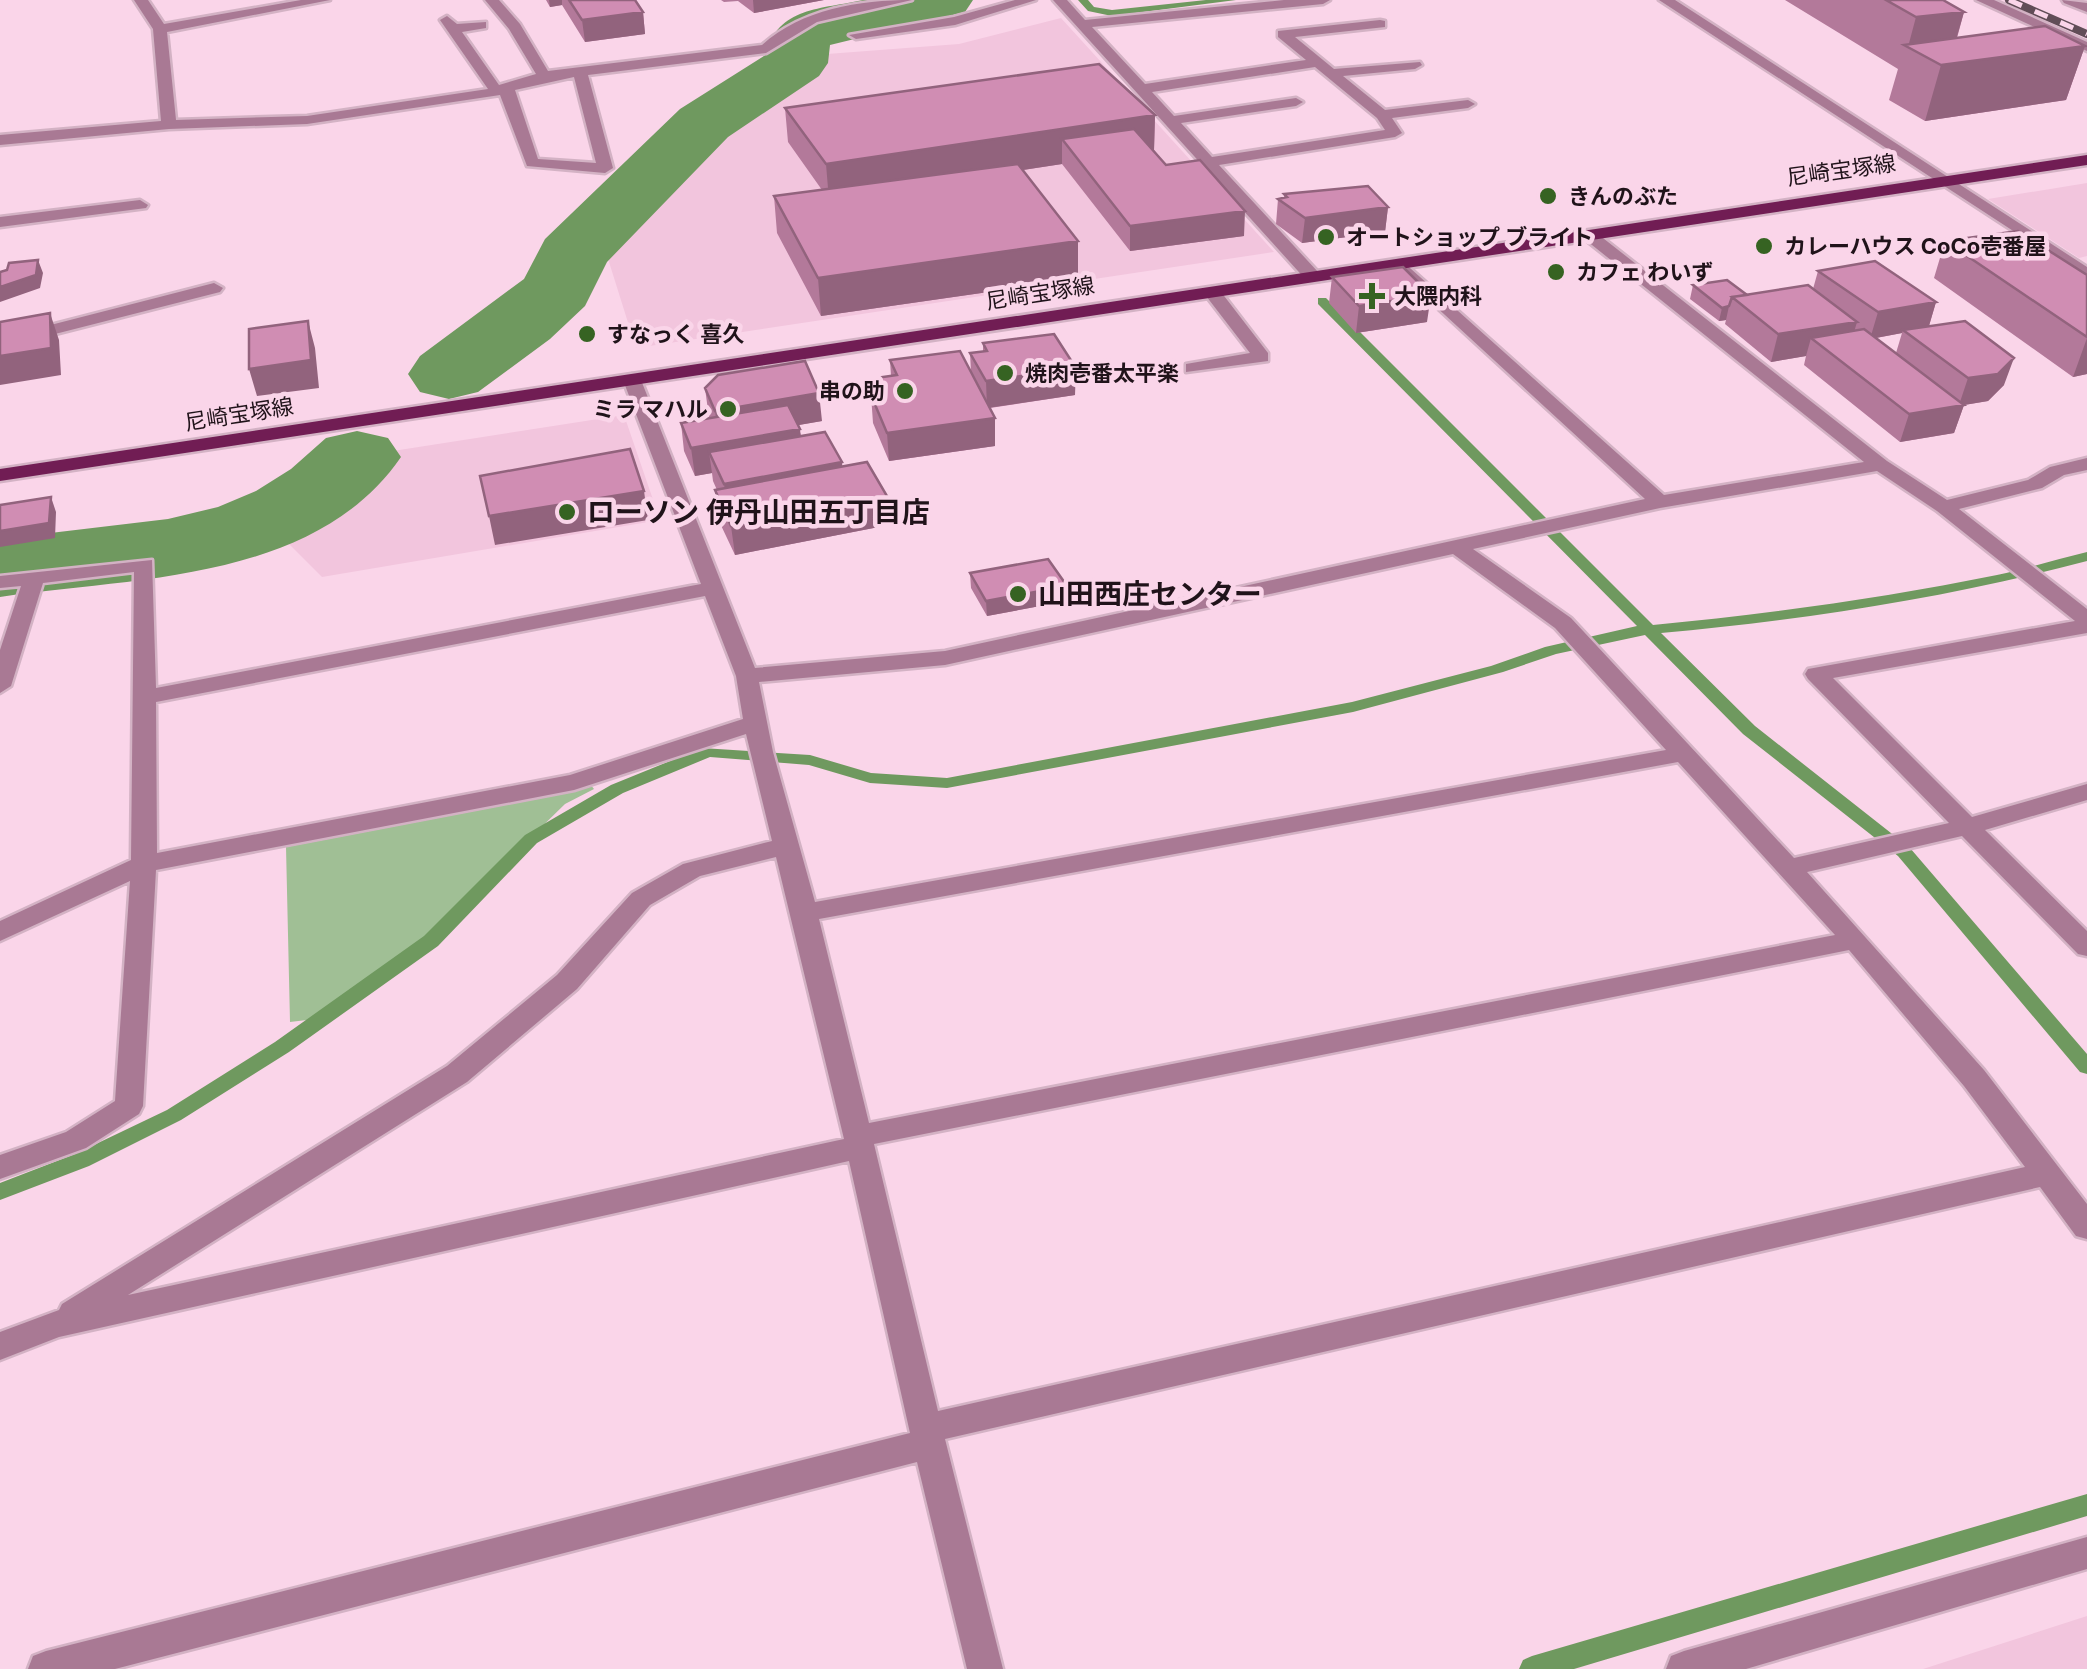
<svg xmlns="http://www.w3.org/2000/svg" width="2087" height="1669" viewBox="0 0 2087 1669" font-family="Inter,'Noto Sans JP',sans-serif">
	<rect width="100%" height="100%" fill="#fad5e9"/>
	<!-- built -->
	<path fill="#f2c5dd" d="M1061 18 1274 252 636 348 604 246 731 111 809 70 814 55 959 44Z
		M2087 183V256L2079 258 1988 199Z
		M624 415 660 520 322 577 274 529 338 493 380 453Z
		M2087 1616V1669H1923Z"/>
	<!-- green -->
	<path fill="#a0bf95" d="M590 784 594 789 565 804 424 942 315 1019 290 1022 286 847 568 793Z"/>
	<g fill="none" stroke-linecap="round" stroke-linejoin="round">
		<!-- stream -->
		<path fill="#6f995f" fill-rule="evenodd" d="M1078 0H1088L1094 7 1112 10 1206 0H1236L1112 16 1088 11Z
			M1318 298H1326L1653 625C1768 614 1884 598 1997 575 2027 569 2057 559 2087 552V561C1948 598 1805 620 1661 633L1755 726 1910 848 2087 1054V1074L2080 1072 1898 856 1743 734 1645 635 1556 654 1503 672 1353 712 947 788 870 783 809 765 710 757 623 793 537 843 438 946 289 1052 181 1120 89 1166 0 1200V1183L75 1154 167 1110 275 1042 424 936 525 835 611 785 702 748 810 755 871 773 947 778 1352 702 1491 666 1545 647 1637 626 1318 304Z
			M2087 1494V1516L1574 1669H1519L1523 1660 1532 1656Z"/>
		<!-- river -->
		<path fill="#6f995f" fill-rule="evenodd" d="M863 0H973L965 12 830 45 828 63 819 76 728 137 607 262 585 306 550 339 478 392 449 399 420 392 408 374 420 356 524 279 545 239 680 109 767 54C776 7 823 9 863 0Z
			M357 431 388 438 401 457C315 582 135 577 0 597V539L168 519 218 507 256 491 291 469 326 438Z"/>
		<defs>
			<path id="minor" d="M134 0H148L164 24 301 0H330L167 32 176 120 307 116 488 89 440 20 447 16 457 24 486 22V28L462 32 499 85 536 74 509 29 485 0H499L520 24 548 71 762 45C802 9 859 0 912 0L817 22 766 53 588 75 613 168 605 173 527 166 500 95 307 124 169 129 0 145V135L161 121 153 29ZM574 77 596 163 538 159 515 90Z
				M1015 0H1036L955 25 856 39 849 35 954 17Z
				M1053 0H1067L1085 20 1284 0H1330L1323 4 1092 27 1145 84 1306 60 1278 37V31L1380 20 1385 21V27L1295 37 1334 69 1420 62 1422 65 1415 69 1343 76 1385 110 1468 100 1475 104 1468 108 1392 118 1402 133 1395 137 1219 165 1319 273V281H1307ZM1315 67 1377 118 1385 130 1212 157 1181 123 1296 106 1303 102 1296 98 1174 116 1152 92Z
				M1659 0H1675L2087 267V279Z
				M1976 0H1994L2087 42V51Z
				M2062 0 2087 3V12L2064 3Z
				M140 200 148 205 146 208 0 227V217Z
				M1582 231H1594L1887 461 1947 500 2028 480 2050 467 2087 458V470L2064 475 2042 488 1959 509 2087 609V633L1833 678 1972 817 2087 784V800L1985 830 2087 931V956L2078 954 1962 836 1807 872 1984 1070 2087 1204V1239L2076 1236 2040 1187 945 1439 1003 1669H967L917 1462 115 1669H28L33 1656 46 1651 910 1433 849 1161 59 1337 0 1360V1332L59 1310 62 1304 447 1066 557 975 632 893 683 864 772 841 746 734 574 790 156 870 143 1106 139 1114 86 1148 0 1179V1155L66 1132 115 1101 130 881 0 941V921L131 860 134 572 43 583 11 686 0 693V650L21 586 0 588V576L152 560 156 688 701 584 623 380 632 374 641 380 755 668 945 651 1645 499 1395 269V261L1401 260 1664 495 1864 462 1582 237ZM1877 471 1937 511 2075 621 1808 669 1805 674 1808 679 1949 823 1794 858 1571 618 1473 549 1660 508ZM1453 554 1555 628 1666 750 815 902 773 752 759 682 945 665ZM705 596 736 676 743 719 570 775 157 853 156 702ZM1678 762 1835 935 869 1123 819 919ZM776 857 844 1139 128 1295 467 1082 577 989 650 905 700 876ZM1849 950 1964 1086 2025 1167 938 1411 874 1144Z
				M214 283 223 288 220 292 0 348V338Z
				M1212 287 1218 288 1268 353V361L1186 372V364L1250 353 1203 292Z
				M2087 1537V1569L1746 1669H1666L1671 1656 1684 1651Z"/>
			<path id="major" d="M2087 155V165L0 481V469Z"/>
		</defs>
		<!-- minor casing -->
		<use href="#minor" stroke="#d3b2c4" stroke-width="5"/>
		<!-- major casing -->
		<use href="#major" stroke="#d3b2c4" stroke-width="5"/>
		<!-- minor -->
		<use href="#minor" fill="#a97994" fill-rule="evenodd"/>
		<!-- major -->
		<use href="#major" fill="#711d54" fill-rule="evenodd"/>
		<defs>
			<path id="rail" d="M2009 0 2087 34"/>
		</defs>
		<!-- rail casing -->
		<use href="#rail" stroke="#614d57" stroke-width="8"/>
		<!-- rail -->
		<use href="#rail" stroke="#fad5e9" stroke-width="5" stroke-dasharray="14" stroke-linecap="butt"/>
	</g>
	<!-- wall -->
	<path fill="#b3799a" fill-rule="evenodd" d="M546 0H635L643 12 645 34 585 42 562 5 550 7Z
		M721 0H824L754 13 738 1 724 2Z
		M1785 0H1943L1964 12 1957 38 2085 46 2066 100 1925 121 1889 100 1898 69Z
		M785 108 1155 115 1154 150 1166 165 1244 236 1130 251 1062 164 1023 170 1078 241V279L821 316 777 233 774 196 822 190 788 142Z
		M1284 194 1388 207 1385 232 1302 243 1276 224 1278 199 1284 198Z
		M1945 241 2087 275V374L2073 377 1934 278Z
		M1818 271 1936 302 1929 326 2004 385 1988 401 1964 405 1954 433 1900 442 1804 365 1806 356 1771 362 1725 324 1726 320 1719 321 1690 299 1693 285 1747 295 1813 289ZM1902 333 1896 353 1876 338Z
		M1332 277 1427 322 1356 333 1329 303Z
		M983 343 1075 395 990 408 995 418V446L889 461 873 423 871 395 877 394 876 378 891 376 890 360 971 372 970 353 983 352Z
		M705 388 822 421 798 425 801 436 842 467 887 496 889 525 735 555 718 519 715 490H717L713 481 712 473 695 476 684 451 681 423 709 418Z
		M970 573 1067 586V601L987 616 971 588Z"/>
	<!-- shaded-wall -->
	<path fill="#92637d" d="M549 0H562V5L550 7Z
		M753 0H824L754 13Z
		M643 12 645 34 585 42 582 20Z
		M1964 12 1949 64 2085 46 2066 100 1925 121 1941 65 1908 47 1916 17Z
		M1155 115 1154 150 1062 139V164L829 200 826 164Z
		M1388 207 1385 232 1302 243 1305 218Z
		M1245 211 1244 236 1130 251V226Z
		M1078 241V279L821 316 818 278Z
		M38 260 43 273 40 288 0 302V287Z
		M1431 295 1427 322 1356 333 1359 306Z
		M1936 302 1928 329 1903 330 1902 333 1870 339 1878 312Z
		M1729 306 1726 320 1719 321 1722 308Z
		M50 313 59 340 61 375 0 385V356Z
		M308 321 315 348 319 388 257 396 249 369Z
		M1857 322 1849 349 1811 338 1806 356 1771 362 1778 334Z
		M2087 338V374L2073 377Z
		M2014 358 2004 385 1988 401 1964 405 1954 433 1900 442 1909 414 1959 405 1968 378Z
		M1076 368 1075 395 987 408 986 381Z
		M819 393 822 421 719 439 715 411Z
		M995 418V446L889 461 887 433Z
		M800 429 803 457 709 452 712 473 695 476 691 448Z
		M842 462 844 491 728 513 724 484Z
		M644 491 648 520 495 545 489 516Z
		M887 496 889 525 735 555 731 526Z
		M51 497 56 512 55 538 0 547V531Z
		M1067 586V601L987 616 986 601Z"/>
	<!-- building -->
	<path fill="#d08db3" stroke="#92637d" stroke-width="2.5" d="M569 0H635L643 12 582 20Z
		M1886 0H1943L1964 12 1916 17Z
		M2045 26 2085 46 1941 65 1904 45Z
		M1099 64 1155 115 826 164 785 108Z
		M1134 129 1166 165 1200 160 1245 211 1130 226 1062 139Z
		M1018 164 1078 241 818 278 774 196Z
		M1368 186 1388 207 1305 218 1278 199 1287 197 1284 194Z
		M2018 231 2087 275V337L1945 241Z
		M38 260 36 275 0 287V272L7 270 9 263Z
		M1875 261 1936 302 1878 312 1818 271Z
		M1403 267 1431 295 1359 306 1332 277Z
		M1727 280 1747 295 1732 297 1729 306 1722 308 1693 285Z
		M1808 285 1857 322 1778 334 1732 297Z
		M50 313 51 348 0 356V322Z
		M308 321 311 360 249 369V329Z
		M1965 321 2014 358 1998 374 1968 378 1903 330Z
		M1864 329 1964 405 1909 414 1811 338Z
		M1054 334 1076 368 986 381 970 353 987 351 983 343Z
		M960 351 995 418 887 433 871 395 883 394 876 378 897 375 890 360Z
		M805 361 819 393 715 411 705 388 718 375Z
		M788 405 800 429 691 448 681 423Z
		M825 432 842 462 724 484 709 452Z
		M630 449 644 491 489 516 480 476Z
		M867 462 887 496 731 526 715 490Z
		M51 497 49 523 0 531V505Z
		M1048 559 1067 586 986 601 970 573Z"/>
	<!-- markers -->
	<g fill="#366322" stroke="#fad5e9" stroke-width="4">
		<circle cx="1548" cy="196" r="10"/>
		<circle cx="1326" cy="237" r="10"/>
		<circle cx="1764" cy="246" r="10"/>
		<circle cx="1556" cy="272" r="10"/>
		<path d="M1367 281h10v10h10v10h-10v10h-10v-10h-10v-10h10z"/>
		<circle cx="587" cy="334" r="10"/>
		<circle cx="1005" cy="373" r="10"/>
		<circle cx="905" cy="391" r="10"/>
		<circle cx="728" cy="409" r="10"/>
		<circle cx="567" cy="512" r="10"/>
		<circle cx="1018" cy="594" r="10"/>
	</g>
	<g text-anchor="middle" stroke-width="9" stroke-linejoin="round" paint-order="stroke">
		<!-- far-street labels -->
		<g font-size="22" fill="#20131a" stroke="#fad5e9">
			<text transform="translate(1841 170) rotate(-8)" y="8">尼崎宝塚線</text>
			<text transform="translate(1040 293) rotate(-9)" y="8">尼崎宝塚線</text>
			<text transform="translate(239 414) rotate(-9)" y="8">尼崎宝塚線</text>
		</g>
		<!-- far-poi labels -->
		<g font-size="22" font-weight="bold" fill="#20131a" stroke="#fad5e9" text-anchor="start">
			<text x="1568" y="204">きんのぶた</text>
			<text x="1346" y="245">オートショップ ブライト</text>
			<text x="1784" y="254">カレーハウス CoCo壱番屋</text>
			<text x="1576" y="280">カフェ わいず</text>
			<text x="1394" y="304">大隈内科</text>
			<text x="607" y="342">すなっく 喜久</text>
			<text x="1025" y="381">焼肉壱番太平楽</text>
			<text x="885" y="399" text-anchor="end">串の助</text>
			<text x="708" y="417" text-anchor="end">ミラ マハル</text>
		</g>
		<!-- poi labels -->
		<g font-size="28" font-weight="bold" fill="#20131a" stroke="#fad5e9" text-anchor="start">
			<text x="587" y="522">ローソン 伊丹山田五丁目店</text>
			<text x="1038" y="604">山田西庄センター</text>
		</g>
	</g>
</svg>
